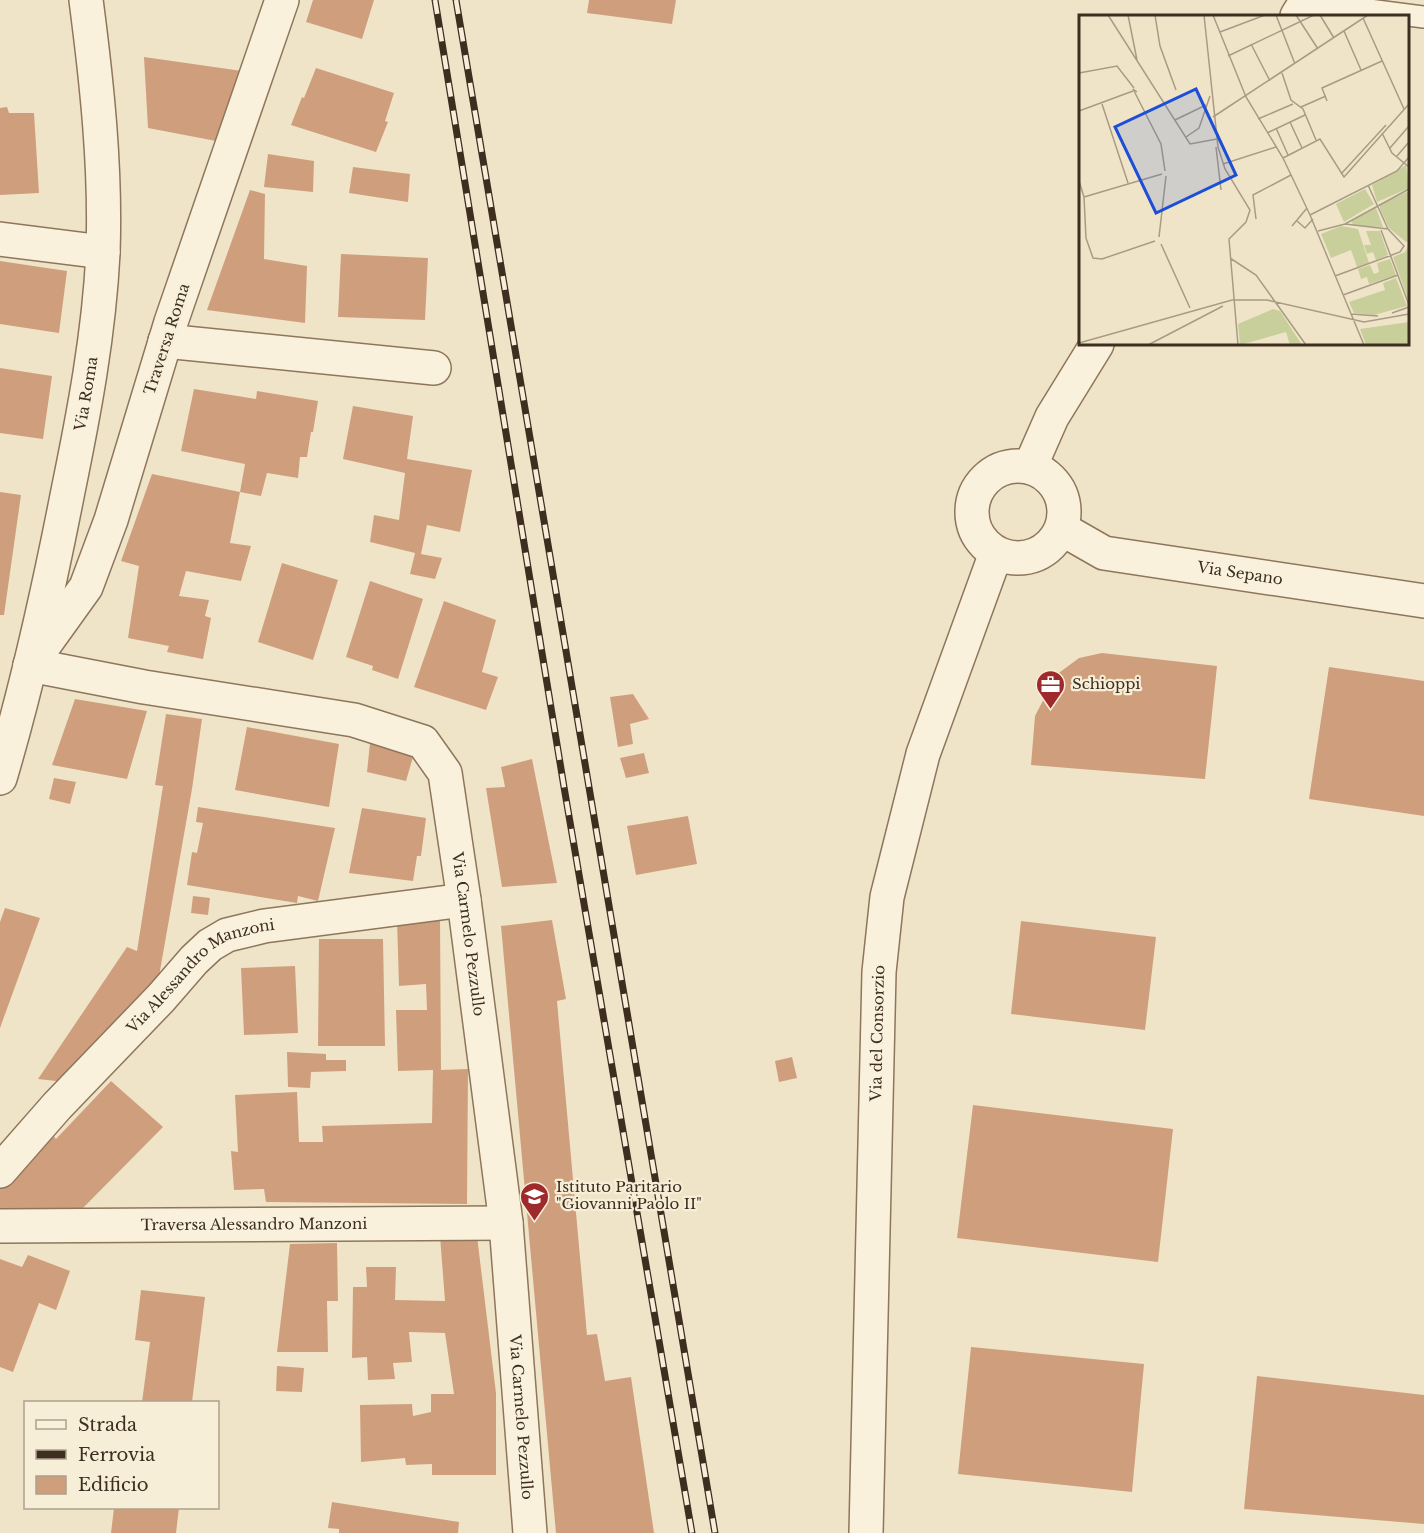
<svg xmlns="http://www.w3.org/2000/svg" width="1424" height="1533" viewBox="0 0 1424 1533" font-family="'Libre Baskerville',serif">
	<rect width="100%" height="100%" fill="#f0e4c8"/>
	<!-- building -->
	<path fill="#cf9f7d" d="M313 0H374L362 39 306 22Z
		M589 0H676L672 24 587 13Z
		M144 57 242 71 216 141 148 128Z
		M316 68 394 93 385 121 388 122 376 152 291 125 302 97 304 98Z
		M7 107 9 113H34L39 193 0 195V108Z
		M268 154 314 161 313 192 264 187Z
		M353 167 410 174 408 202 349 193Z
		M250 190 265 194 264 259 307 266 305 323 207 310Z
		M341 254 428 258 425 320 338 317Z
		M0 261 67 271 59 333 0 324Z
		M0 368 52 376 43 439 0 433Z
		M194 389 256 399 257 391 318 401 313 432H311L307 457H300L298 478 267 473 261 496 240 492 245 464 181 451Z
		M353 406 413 416 407 459 472 470 460 532 427 525 421 554 442 558 435 579 410 574 415 553 370 542 374 515 399 520 405 473 343 459Z
		M152 474 240 492 230 543 251 546 241 581 186 571 179 596 209 600 205 616 211 618 203 659 167 652 169 646 128 638 139 566 121 561Z
		M0 492 21 495 4 615H0Z
		M282 563 338 580 313 660 258 642Z
		M370 581 423 599 398 679 372 670 373 666 346 657Z
		M444 601 496 620 482 672 498 677 486 710 414 687Z
		M1102 653 1217 666 1205 779 1031 765 1035 716 1056 675 1079 658Z
		M1329 667 1424 681V816L1309 799Z
		M633 694 649 719 630 724 633 744 618 747 610 697Z
		M75 699 147 711 127 779 52 765Z
		M166 714 202 719 192 789 158 982 65 1082 38 1079 127 947 137 951 163 786 155 785Z
		M247 727 339 744 329 807 235 790Z
		M370 743 413 757 406 781 367 772Z
		M644 753 649 773 626 778 620 758Z
		M532 759 557 883 502 887 486 788 505 787 501 767Z
		M54 778 76 782 70 804 49 799Z
		M198 807 335 828 318 901 298 896 297 903 187 885 192 852 197 853 203 823 196 822Z
		M362 808 426 818 421 856H417L413 881 349 873Z
		M688 816 697 864 636 875 627 826Z
		M193 896 210 898 208 915 191 913Z
		M5 908 40 918 0 1028V922Z
		M440 917 441 1070 468 1069 467 1204 266 1202 264 1189 234 1190 231 1151 238 1152 235 1095 297 1092 299 1142H323L322 1126 432 1123 433 1070 398 1071 396 1010H427L426 984 399 986 397 919Z
		M552 920 566 999 557 1001 587 1335 597 1334 605 1381 631 1377 654 1533H556L501 926Z
		M1021 921 1156 937 1145 1030 1011 1014Z
		M319 939H383L385 1046H318Z
		M295 966 298 1033 244 1035 241 968Z
		M287 1052 326 1054V1060H346V1071L311 1072 310 1088 288 1087Z
		M792 1057 797 1078 779 1082 775 1061Z
		M111 1081 163 1127 83 1208H0V1186L51 1133 56 1139Z
		M973 1105 1173 1129 1158 1262 957 1238Z
		M440 1236H477L496 1393V1475H432V1464L406 1465 405 1458 361 1462 360 1405 412 1404 413 1416 431 1412V1394H454L445 1333 409 1332 412 1362 393 1363 395 1379 368 1380 367 1357 352 1358 353 1287H367L366 1267H396L395 1300 445 1301Z
		M337 1243 338 1301H327L328 1352H277L290 1244Z
		M28 1255 70 1271 56 1310 39 1303 13 1372 0 1367V1259L22 1267Z
		M141 1290 205 1297 192 1402H142L150 1342 135 1340Z
		M971 1347 1144 1364 1132 1492 958 1474Z
		M277 1366 304 1368 302 1392 276 1391Z
		M1257 1376 1424 1395V1524L1244 1509Z
		M332 1502 459 1522 458 1533H339V1529L328 1528Z
		M114 1508H179L176 1533H111Z"/>
	<g fill="none" stroke-linecap="round" stroke-linejoin="round">
		<defs>
			<path id="service" d="M1306 2 1424 17"/>
			<g id="minor">
				<path id="s1" d="M282 0 171 322 111 520 86 587 30 665 144 687 354 720 423 742 445 773 464 900 506 1223 530 1533"/>
				<path d="M1297 16 1307 0"/>
				<path d="M0 239 103 252"/>
				<path d="M165 341 434 368"/>
				<circle cx="1018" cy="512" r="46"/>
				<path d="M1030 467 1052 417 1097 344"/>
				<path id="s2" d="M1062 529 1104 553 1424 601"/>
				<path id="s3" d="M0 1171 57 1106 161 998 194 960 210 945 227 935 264 926 464 900"/>
				<path id="s4" d="M0 1226 506 1223"/>
				<path id="s5" d="M866 1533 879 972 887 897 923 754 996 553"/>
			</g>
			<g id="tertiary">
				<path id="s6" d="M0 778C28 684 49 588 68 491 84 413 99 334 103 253 106 168 97 84 86 0"/>
			</g>
		</defs>
		<!-- service casing -->
		<use href="#service" stroke="#8d765c" stroke-width="24"/>
		<!-- minor casing -->
		<use href="#minor" stroke="#8d765c" stroke-width="36"/>
		<!-- tertiary casing -->
		<use href="#tertiary" stroke="#8d765c" stroke-width="36"/>
		<!-- service -->
		<use href="#service" stroke="#faf1dc" stroke-width="21"/>
		<!-- minor -->
		<use href="#minor" stroke="#faf1dc" stroke-width="33"/>
		<!-- tertiary -->
		<use href="#tertiary" stroke="#faf1dc" stroke-width="33"/>
		<defs>
			<path id="rail" d="M435 0 564 787 692 1533
				M456 0 715 1533"/>
		</defs>
		<!-- rail casing -->
		<use href="#rail" stroke="#3d2e20" stroke-width="7"/>
		<!-- rail -->
		<use href="#rail" stroke="#f7eed8" stroke-width="4.5" stroke-dasharray="14" stroke-linecap="butt"/>
	</g>
	<!-- icons -->
	<defs>
		<symbol id="office-pin" viewBox="-11 -11 22 30"><path d="M0 17L-7.5 6A9.5 9.5 0 1 1 7.5 6Z" fill="#9e2a2b" stroke="#f7eed8"/><path d="M-6-3h4V-5.5h4V-3h4V5H-6ZM-1-4.5V-3h2v-1.5ZM-6 0V1H6V0Z" fill="#fff"/></symbol>
		<symbol id="school-pin" viewBox="-11 -11 22 30"><path d="M0 17L-7.5 6A9.5 9.5 0 1 1 7.5 6Z" fill="#9e2a2b" stroke="#f7eed8"/><path d="M0-5L7-2L0 1L-7-2ZM-4 1L0 2.5L4 1V4Q0 6-4 4Z" fill="#fff"/></symbol>
	</defs>
	<g fill-rule="evenodd">
		<use href="#office-pin" x="1034" y="668" width="33" height="45"/>
		<use href="#school-pin" x="518" y="1180" width="33" height="45"/>
	</g>
	<g text-anchor="middle" stroke-width="4.5" stroke-linejoin="round" paint-order="stroke">
		<!-- street labels -->
		<g font-size="15" fill="#3d2e20" stroke="#f7eed8">
			<text transform="translate(167 339) rotate(-72)" y="5">Traversa Roma</text>
			<text dy="5" stroke="none"><textPath href="#s6" startOffset="394">Via Roma</textPath></text>
			<text dy="5" stroke="none"><textPath href="#s2" startOffset="186">Via Sepano</textPath></text>
			<text dy="5" stroke="none"><textPath href="#s1" startOffset="1317">Via Carmelo Pezzullo</textPath></text>
			<text dy="5" stroke="none"><textPath href="#s3" startOffset="284">Via Alessandro Manzoni</textPath></text>
			<text dy="5" stroke="none"><textPath href="#s5" startOffset="500">Via del Consorzio</textPath></text>
			<text dy="5" stroke="none"><textPath href="#s4" startOffset="254">Traversa Alessandro Manzoni</textPath></text>
			<text dy="5" stroke="none"><textPath href="#s1" startOffset="1803">Via Carmelo Pezzullo</textPath></text>
		</g>
		<!-- poi labels -->
		<g font-size="15" fill="#3d2e20" stroke="#f7eed8" text-anchor="start">
			<text x="1072" y="689">Schioppi</text>
			<text x="556" y="1192">Istituto Paritario<tspan x="556" dy="17">"Giovanni Paolo II"</tspan></text>
		</g>
	</g>
	<!-- overview -->
	<g transform="translate(1079 15)">
		<rect width="330" height="330" fill="#f0e4c8"/>
		<path d="M327 150 330 173 298 187 293 170ZM286 174 295 189 265 207 257 189ZM330 176V226L327 227 310 213 301 194V189ZM297 193 304 212 275 211 272 206ZM262 211 279 214 290 248 278 252 272 235 252 243 242 219ZM287 216H301L309 240 297 245 294 237 288 239 285 230H292ZM330 229V287L314 242 326 237ZM311 244 317 260 290 269 288 262 282 264 279 254 291 250 295 259 300 257 298 248ZM317 263 328 291 295 300 275 298 270 287 306 275 304 268ZM194 294 201 296 223 330H211L207 317 161 330 159 309ZM330 307V328L322 330H287L281 314Z" fill="#c9cf9b"/>
		<path fill="none" stroke="#a89b85" stroke-width="1.5" d="M29 0 111 129 138 124M49 0 58 45M76 0 81 31 97 75M125 0 139 132 146 154 171 195 167 207 150 224 159 330M134 0 167 82 204 143 231 200 285 330M197 0 216 49M217 0 239 34M241 0 255 23M284 3 325 94M265 16 282 55M141 17 186 0M172 29 191 66M149 41 235 0M0 58 38 51 55 73M203 58 212 85 224 94 237 125M58 77 54 74 82 129 86 156M248 86 243 73 303 46M23 89 49 168M222 92 247 81M0 96 54 76M134 102 289 0M179 104 214 89M96 105 127 90M211 107 223 133M197 113 209 140M188 118 226 100M303 118 313 138 330 152M107 122 120 113 131 81M137 132 142 175M311 133 330 111M318 141 330 127M204 143 241 124 265 162 330 89M144 149 197 132M262 159 307 110M0 166 5 182 7 223 14 243 23 244 76 226M289 170 309 214M5 182 83 159M231 200 318 156 330 142M177 204 174 180 212 160M218 206 226 213 234 204M266 209 330 174M213 211 228 193M302 215 330 290M239 216 266 209 309 214 325 231 321 237 256 261M80 222 87 161M82 229 111 293M151 243 177 260 227 330M264 280 319 260M313 298 330 292M272 299 299 301M0 328 153 285H188L285 307 330 299M69 330 144 291"/>
		<path fill="#1d4ed8" fill-opacity="0.15" stroke="#1d4ed8" stroke-width="3" d="M117 74 157 160 77 198 36 112Z"/>
		<rect width="330" height="330" fill="none" stroke="#3d2e20" stroke-width="3"/>
	</g>
	<!-- legend -->
	<rect x="24" y="1401" width="195" height="108" fill="#f7eed8" stroke="#ada18e" stroke-width="1.5"/>
	<rect x="36" y="1420" width="30" height="9" fill="#faf1dc" stroke="#ada18e" stroke-width="1.5"/>
	<text x="78" y="1431" font-size="18" fill="#3d2e20">Strada</text>
	<rect x="36" y="1450" width="30" height="9" fill="#3d2e20" stroke="#ada18e" stroke-width="1.5"/>
	<text x="78" y="1461" font-size="18" fill="#3d2e20">Ferrovia</text>
	<rect x="36" y="1476" width="30" height="18" fill="#cf9f7d" stroke="#ada18e" stroke-width="1.5"/>
	<text x="78" y="1491" font-size="18" fill="#3d2e20">Edificio</text>
</svg>
